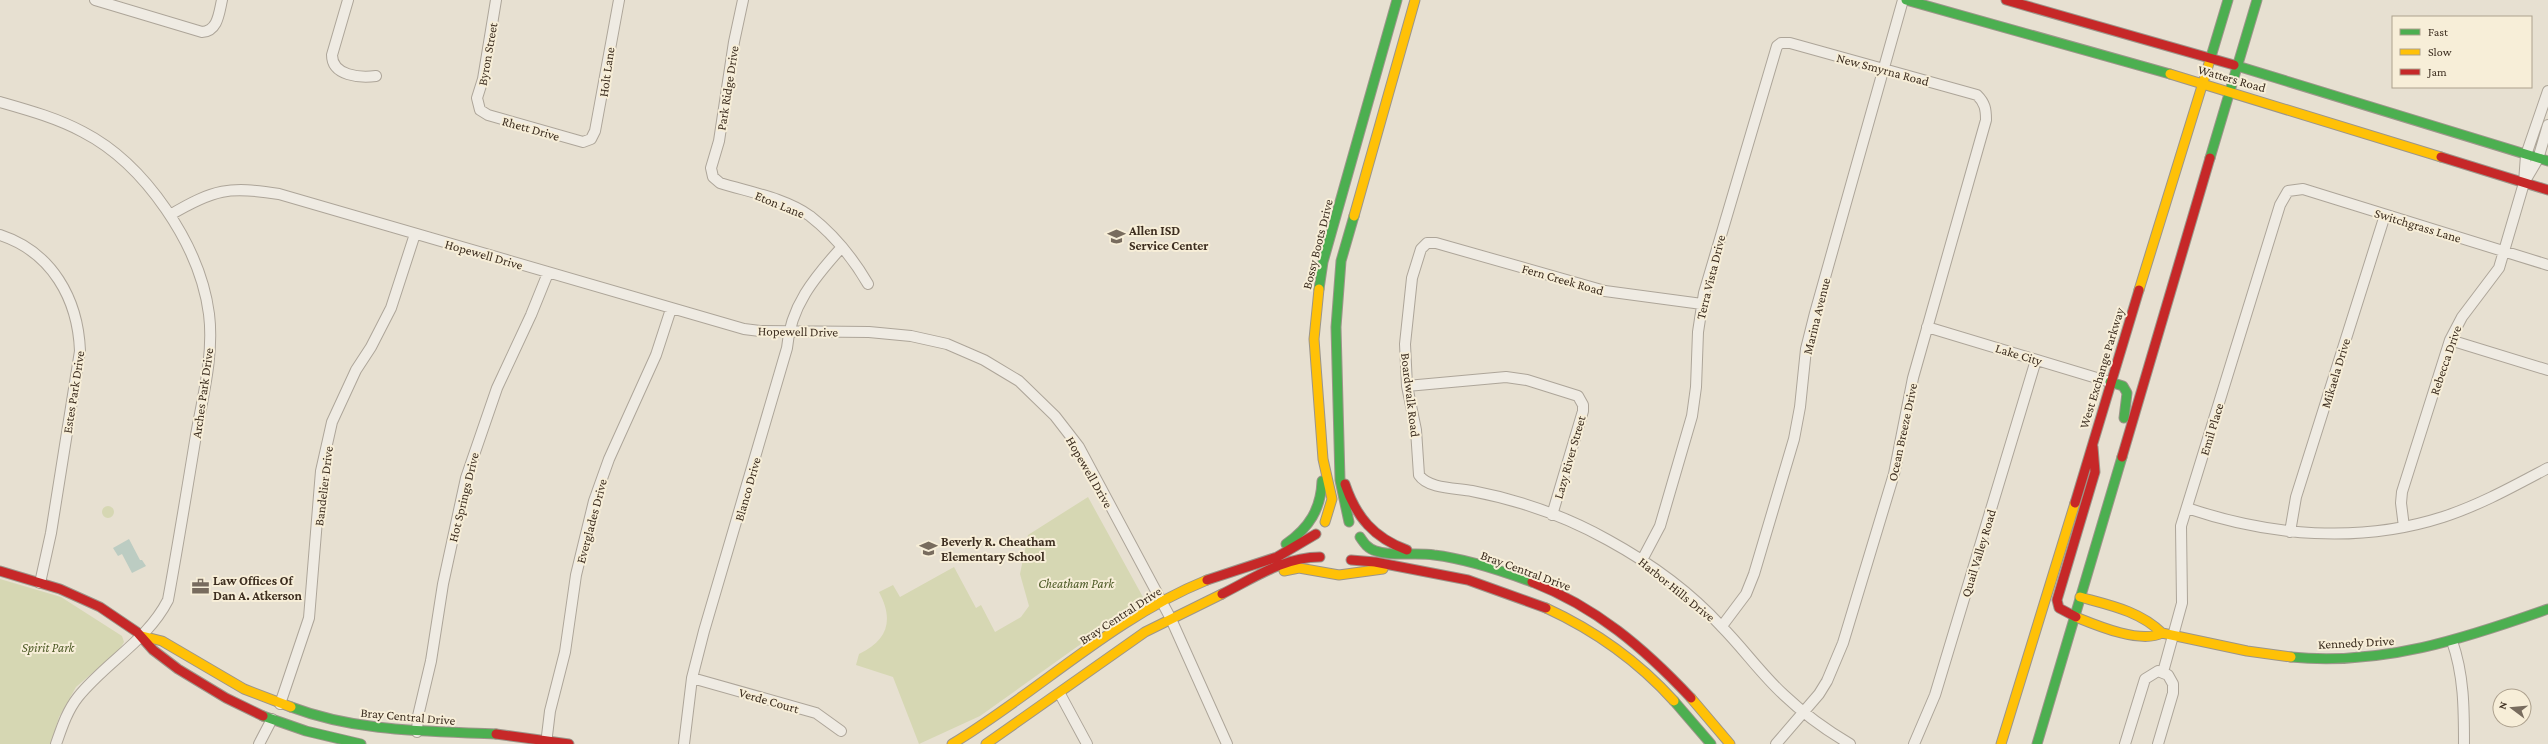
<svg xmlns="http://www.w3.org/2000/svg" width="2548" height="744" viewBox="0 0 2548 744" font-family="'Crimson Pro',serif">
	<rect width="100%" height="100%" fill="#e7e0d1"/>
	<!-- green -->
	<path fill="#d6d7b3" d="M1088 497 1144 599 980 716 919 744 893 677 856 665 859 654C888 640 894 620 879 592L893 585 900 597 954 567 976 608 981 605 995 632 1021 617 1029 606 1020 574 1028 535Z
		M102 512a6 6 0 1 1 12 0a6 6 0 1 1-12 0Z
		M0 579 61 597 122 636 124 642 119 650 76 687 59 717 51 744H0Z"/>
	<!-- water -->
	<path fill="#bcccc2" d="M129 539 140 560H142L146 566 132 573 122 554 118 556 113 548Z"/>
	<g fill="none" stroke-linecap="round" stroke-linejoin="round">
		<defs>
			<path id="street" d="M95 0 202 32C218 31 219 13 222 0
				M348 0 332 55C332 76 360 78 376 76
				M496 0 483 79 477 98 480 110 488 115 583 142 591 139 595 131 619 0
				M743 0 734 42 719 141 711 168 713 177 720 183C749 192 785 198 810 216 833 234 854 260 868 284
				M0 102C28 110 57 118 83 132 145 164 200 245 209 314 214 354 203 396 196 435 187 490 178 545 168 600 147 641 106 662 78 697 67 711 62 727 56 744
				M2525 181 2538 159 2548 125
				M170 215C214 189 229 186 279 194L744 329 760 331 869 332 911 336 947 344 984 360 1019 381 1055 416 1079 447 1171 619 1227 744
				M0 235C52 252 78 299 80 351L51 533 40 583
				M1702 304 1605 291 1436 243H1427L1421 249 1412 278 1405 344 1407 386 1416 430 1419 475C1428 489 1457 488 1472 491 1519 500 1567 517 1608 540 1650 563 1689 591 1721 626 1743 648 1761 674 1784 695 1804 714 1826 730 1850 744
				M1927 327 2110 382
				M2450 340 2548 370
				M1407 386 1506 377 1527 380 1578 396 1583 405V411L1552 515
				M2187 508C2270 536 2359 544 2443 517 2480 505 2514 486 2548 468
				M2404 527 2401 503 2402 492 2450 340 2462 317 2499 268 2524 183 2526 155 2548 91
				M2290 532 2296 497 2385 215
				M1642 560 1660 526 1692 416 1696 387 1698 332 1704 293 1777 46 1781 43H1790L1977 95C1985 103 1986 109 1986 120L1913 378 1894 474 1843 643 1827 681 1819 694 1776 744
				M1722 626 1746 594 1754 574 1794 439 1800 407 1806 349 1815 313 1903 0
				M2452 641C2464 675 2464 709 2464 744
				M2163 672 2182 603 2181 526 2280 205 2288 191 2303 189 2548 265
				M692 678 816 713 841 731
				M1060 694 1087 744
				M280 704 309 618 321 471 332 422 356 370 371 347 391 308 415 234
				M417 732 418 716 431 661 443 584 466 478 497 388 531 315 548 273
				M259 744 272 719
				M546 744 550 711 565 652 576 575 594 501 609 459 656 355 671 309
				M684 744 692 678 704 631 787 348C790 307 814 278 841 248
				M1914 744 1935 695 2036 360
				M2125 744 2145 679 2158 671 2168 675 2173 684V693L2158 744"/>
			<path id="fast" d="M1906 0 2170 74
				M2210 60 2228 0
				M2234 65 2548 161
				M2210 158 2257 0
				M1319 289 1323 262 1397 0
				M2110 382 2123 386 2127 393 2124 418
				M1349 522 1340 480 1336 327 1341 261 1354 216
				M1360 537C1364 543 1368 549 1376 551 1393 557 1415 552 1434 555 1467 559 1500 570 1532 582
				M1286 544C1309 528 1321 509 1322 481
				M2291 657C2382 666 2463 639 2548 609
				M1674 701 1711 744
				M291 707C357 732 426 731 496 734
				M263 716 306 731 361 744
				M2037 744 2122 457"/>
			<path id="slow" d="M2170 74 2441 157
				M1354 216 1415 0
				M1319 289 1314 339 1323 459 1332 499 1325 522
				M2139 290 2210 60
				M1284 571 1299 568 1339 575 1383 569
				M2080 597C2109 605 2140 611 2162 633
				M1546 608C1596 631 1637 660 1674 701
				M2076 617C2098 626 2141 644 2162 633L2247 651 2291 657
				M142 636 162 641 244 689 291 707
				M1691 698 1730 744
				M952 744C1038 692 1113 618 1207 580
				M986 744 1145 632 1222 594
				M2001 744 2075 503"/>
			<path id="jam" d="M2006 0 2234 65
				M2441 157 2548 190
				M2122 457 2210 158
				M1345 484C1356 517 1374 538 1407 550
				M2075 503 2139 290
				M1351 560 1375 562 1468 580 1546 608
				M0 571 60 589 100 607 137 632 153 650 178 669 226 698 263 716
				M1207 580 1277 557 1316 534
				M1532 582C1596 607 1644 648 1691 698
				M1222 594C1254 578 1284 557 1320 557
				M2076 617 2059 608 2057 600 2095 472 2093 447
				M496 734 569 744"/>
		</defs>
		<!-- street casing -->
		<use href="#street" stroke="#ada599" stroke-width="12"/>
		<!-- fast casing -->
		<use href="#fast" stroke="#9c958a" stroke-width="11"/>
		<!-- slow casing -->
		<use href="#slow" stroke="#9c958a" stroke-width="11"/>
		<!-- jam casing -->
		<use href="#jam" stroke="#9c958a" stroke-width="11"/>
		<!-- street -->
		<use href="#street" stroke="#efebe3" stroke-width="10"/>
		<!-- fast -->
		<use href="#fast" stroke="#4caf50" stroke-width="9"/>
		<!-- slow -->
		<use href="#slow" stroke="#ffc107" stroke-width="9"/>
		<!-- jam -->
		<use href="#jam" stroke="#c62828" stroke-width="9"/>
	</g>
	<!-- icons -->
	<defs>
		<symbol id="school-bare" viewBox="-9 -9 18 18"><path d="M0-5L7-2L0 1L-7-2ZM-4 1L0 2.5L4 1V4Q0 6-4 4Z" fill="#786c5e" stroke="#f7eed8" stroke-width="2.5" paint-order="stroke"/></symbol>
		<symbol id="office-bare" viewBox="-9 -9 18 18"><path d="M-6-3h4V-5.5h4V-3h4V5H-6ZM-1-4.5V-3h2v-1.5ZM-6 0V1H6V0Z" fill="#786c5e" stroke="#f7eed8" stroke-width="2.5" paint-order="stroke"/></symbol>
	</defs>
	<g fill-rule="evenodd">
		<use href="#school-bare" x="1104" y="224" width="25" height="25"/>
		<use href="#school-bare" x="916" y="536" width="25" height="25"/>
		<use href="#office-bare" x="188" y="574" width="25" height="25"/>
	</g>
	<g text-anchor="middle" stroke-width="4" stroke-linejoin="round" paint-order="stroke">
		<!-- street labels -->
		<g font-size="13" fill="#3d2e20" stroke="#f7eed8">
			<text transform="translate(487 54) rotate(-80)" y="5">Byron Street</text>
			<text transform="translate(1883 69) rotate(15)" y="5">New Smyrna Road</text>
			<text transform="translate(606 72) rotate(-82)" y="5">Holt Lane</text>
			<text transform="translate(2232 78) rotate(16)" y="5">Watters Road</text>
			<text transform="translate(727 88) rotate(-81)" y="5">Park Ridge Drive</text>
			<text transform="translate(531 128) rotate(16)" y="5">Rhett Drive</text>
			<text transform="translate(780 204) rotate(22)" y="5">Eton Lane</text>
			<text transform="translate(2418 225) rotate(17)" y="5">Switchgrass Lane</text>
			<text transform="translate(1317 244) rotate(-76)" y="5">Bossy Boots Drive</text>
			<text transform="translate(484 254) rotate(16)" y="5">Hopewell Drive</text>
			<text transform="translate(1710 277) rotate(-76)" y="5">Terra Vista Drive</text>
			<text transform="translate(1563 279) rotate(16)" y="5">Fern Creek Road</text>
			<text transform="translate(1816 316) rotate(-76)" y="5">Marina Avenue</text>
			<text transform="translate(798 331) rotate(1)" y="5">Hopewell Drive</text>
			<text transform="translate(2019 354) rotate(17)" y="5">Lake City</text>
			<text transform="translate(2445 360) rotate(-71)" y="5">Rebecca Drive</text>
			<text transform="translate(2101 368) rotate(-73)" y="5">West Exchange Parkway</text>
			<text transform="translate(2335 373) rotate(-73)" y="5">Mikaela Drive</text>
			<text transform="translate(73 392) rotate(-81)" y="5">Estes Park Drive</text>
			<text transform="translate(202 393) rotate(-82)" y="5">Arches Park Drive</text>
			<text transform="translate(1411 395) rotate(83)" y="5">Boardwalk Road</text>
			<text transform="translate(2211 429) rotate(-73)" y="5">Emil Place</text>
			<text transform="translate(1902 432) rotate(-78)" y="5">Ocean Breeze Drive</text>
			<text transform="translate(1569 457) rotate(-74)" y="5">Lazy River Street</text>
			<text transform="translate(1090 472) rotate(60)" y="5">Hopewell Drive</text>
			<text transform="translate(323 486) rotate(-83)" y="5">Bandelier Drive</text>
			<text transform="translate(747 489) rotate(-74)" y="5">Blanco Drive</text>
			<text transform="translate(463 497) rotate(-76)" y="5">Hot Springs Drive</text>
			<text transform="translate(591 521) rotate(-75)" y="5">Everglades Drive</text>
			<text transform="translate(1978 553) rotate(-73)" y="5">Quail Valley Road</text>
			<text transform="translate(1526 570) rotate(20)" y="5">Bray Central Drive</text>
			<text transform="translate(1677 589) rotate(39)" y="5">Harbor Hills Drive</text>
			<text transform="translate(1120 615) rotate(-33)" y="5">Bray Central Drive</text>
			<text transform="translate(2356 642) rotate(-3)" y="5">Kennedy Drive</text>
			<text transform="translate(769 700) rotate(16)" y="5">Verde Court</text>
			<text transform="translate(408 716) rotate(5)" y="5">Bray Central Drive</text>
		</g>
		<!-- poi labels -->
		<g font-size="13" font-weight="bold" fill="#3d2e20" stroke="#f7eed8" text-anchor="start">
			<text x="1129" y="235">Allen ISD<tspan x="1129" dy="15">Service Center</tspan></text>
			<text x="941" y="546">Beverly R. Cheatham<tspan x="941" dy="15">Elementary School</tspan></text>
			<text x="213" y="585">Law Offices Of<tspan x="213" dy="15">Dan A. Atkerson</tspan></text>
		</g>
		<!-- park labels -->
		<g font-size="13" font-style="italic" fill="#4d5a26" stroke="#f7eed8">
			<text x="1076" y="588">Cheatham Park</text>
			<text x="48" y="652">Spirit Park</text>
		</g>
	</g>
	<!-- legend -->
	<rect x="2392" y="16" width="140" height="72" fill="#f7eed8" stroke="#ada18e"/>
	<rect x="2400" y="29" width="20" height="6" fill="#4caf50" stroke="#ada18e"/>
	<text x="2428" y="36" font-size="12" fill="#3d2e20">Fast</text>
	<rect x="2400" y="49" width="20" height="6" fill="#ffc107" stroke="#ada18e"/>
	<text x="2428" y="56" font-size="12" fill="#3d2e20">Slow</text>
	<rect x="2400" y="69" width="20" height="6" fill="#c62828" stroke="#ada18e"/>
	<text x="2428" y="76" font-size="12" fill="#3d2e20">Jam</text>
	<!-- north arrow -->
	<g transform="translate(2512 708) rotate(286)"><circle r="19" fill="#f7eed8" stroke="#ada18e"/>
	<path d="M0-3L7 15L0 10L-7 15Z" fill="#786c5e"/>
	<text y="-6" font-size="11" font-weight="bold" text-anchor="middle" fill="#3d2e20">N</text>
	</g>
</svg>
